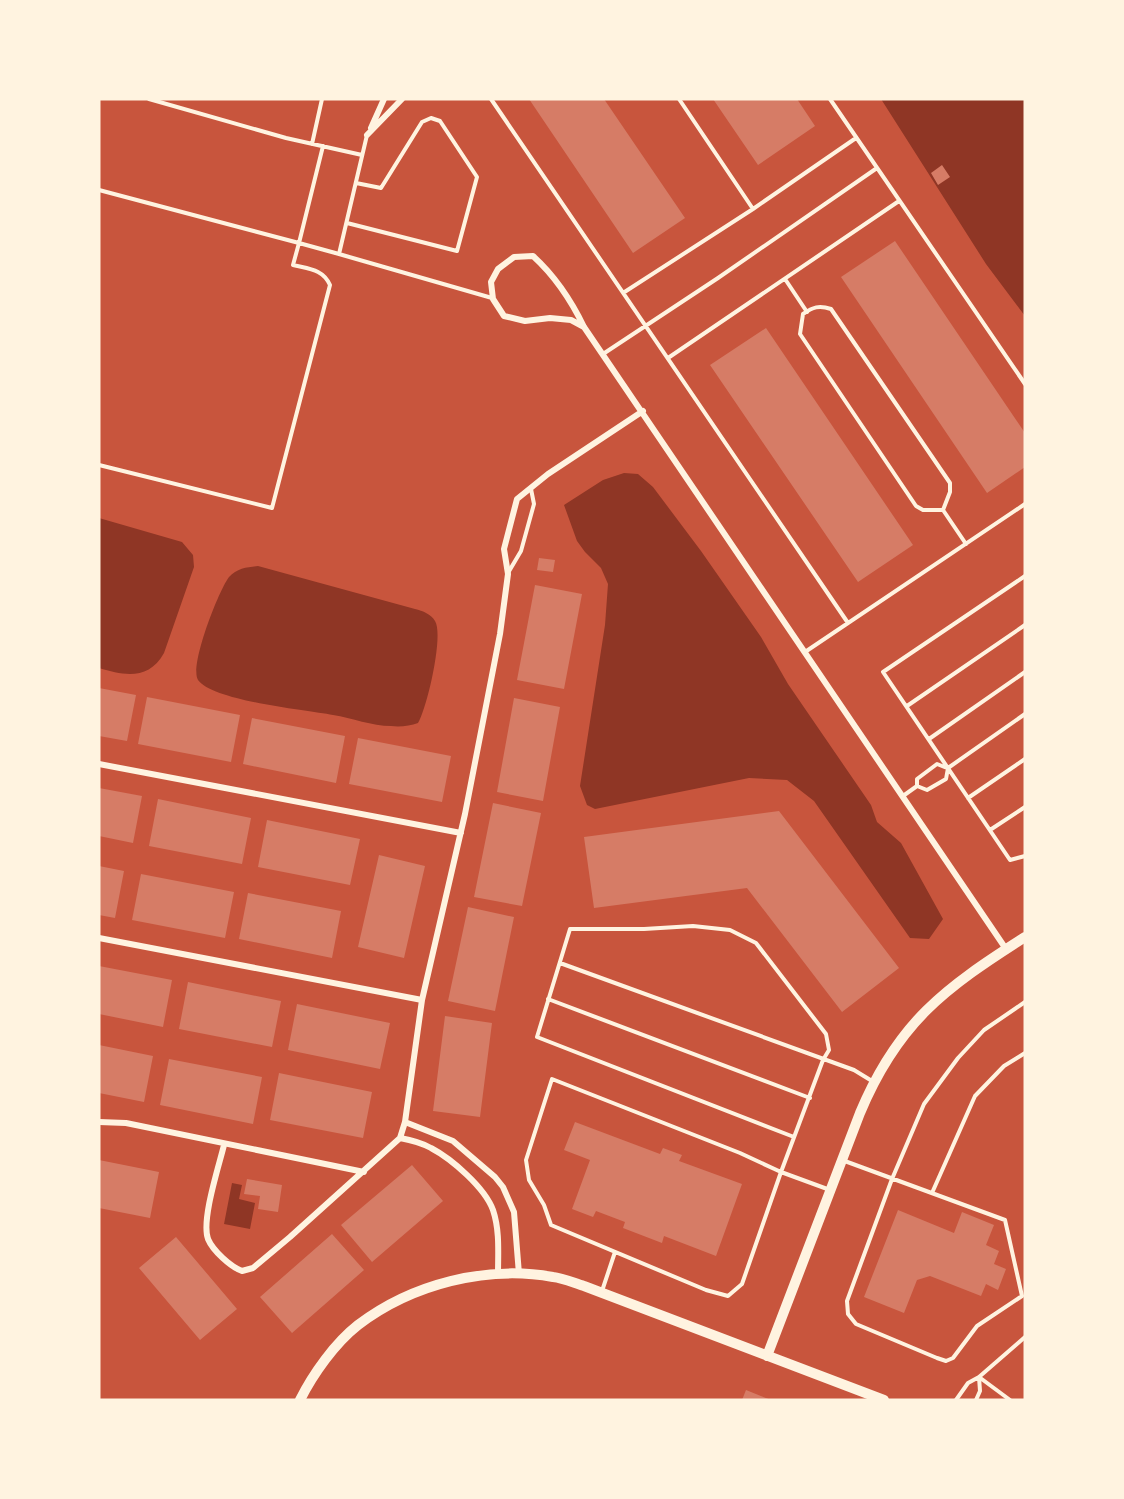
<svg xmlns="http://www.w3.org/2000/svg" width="1124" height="1499" viewBox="0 0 1124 1499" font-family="'IBM Plex Sans',sans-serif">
	<rect width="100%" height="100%" fill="#c8553d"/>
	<!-- water -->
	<path fill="#8f3625" d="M881 99H1025V316L986 264Z
		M624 473 638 474 653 487 701 551 761 637 788 684 871 805 877 822 901 843 943 919 929 939 910 938 814 801 787 780 749 778 595 809 587 805 580 786 605 625 608 584 601 568 585 552 577 541 564 505 603 480Z
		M99 518 182 542 193 555 194 567 164 653C149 680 125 676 99 668Z
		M258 566 415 609C423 611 431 614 435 621 444 635 427 708 418 723 410 726 400 727 391 726 372 726 352 718 333 715 306 710 213 701 198 680 189 666 219 590 229 577 237 568 248 567 258 566Z
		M232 1183 242 1185 239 1199 255 1203 250 1229 224 1224Z"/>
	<!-- building -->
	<path fill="#d67c66" d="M529 99H604L685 218 633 253Z
		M713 99H797L815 126 758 165Z
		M942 165 950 177 938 185 931 173Z
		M895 241 1025 433V467L987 493 841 277Z
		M766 328 913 545 858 582 710 365Z
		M539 558 555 560 553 572 537 570Z
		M535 585 582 594 564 689 517 680Z
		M99 688 136 695 127 741 99 736Z
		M147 697 240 715 231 762 138 744Z
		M514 698 560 707 543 801 497 792Z
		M252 718 345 736 336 783 243 764Z
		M358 738 451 756 442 802 349 784Z
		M99 788 142 796 133 843 99 836Z
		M158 799 251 818 242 864 149 846Z
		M493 803 541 813 522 906 474 897Z
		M779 811 899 968 842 1012 747 888 594 908 584 837Z
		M267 820 360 839 350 885 258 867Z
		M379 855 425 866 404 958 358 947Z
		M99 866 124 871 115 918 99 915Z
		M141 874 234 892 225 938 132 920Z
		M248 893 341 911 332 958 239 939Z
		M468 907 514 917 495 1011 448 1001Z
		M99 966 172 980 163 1027 99 1014Z
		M188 982 281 1001 272 1047 179 1029Z
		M297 1004 390 1023 380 1069 288 1050Z
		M445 1016 492 1023 480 1117 433 1111Z
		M99 1045 153 1056 144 1102 99 1093Z
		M169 1059 262 1077 253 1124 160 1105Z
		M279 1073 372 1092 363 1138 270 1120Z
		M575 1122 660 1154 663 1148 682 1155 679 1161 742 1184 716 1256 664 1236 662 1243 623 1228 625 1222 596 1211 593 1217 572 1209 590 1160 564 1150Z
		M99 1160 159 1172 150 1218 99 1208Z
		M412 1165 443 1201 372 1262 341 1225Z
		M247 1179 282 1185 278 1212 258 1209 260 1196 244 1194Z
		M898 1210 954 1233 962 1212 994 1225 986 1245 999 1251 994 1264 1006 1269 998 1290 986 1284 981 1296 930 1276 917 1280 904 1313 864 1297Z
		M332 1234 364 1270 292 1333 260 1297Z
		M176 1237 237 1309 200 1340 139 1268Z
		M746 1390 771 1400H742Z"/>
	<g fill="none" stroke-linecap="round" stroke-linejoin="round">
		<!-- service -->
		<path stroke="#fff3e0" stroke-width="4" d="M149 99 286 138 362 155
			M491 99 848 623
			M679 99 753 209 856 138
			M830 99 1025 384
			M367 135 339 254 492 298
			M312 144 322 99
			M323 146 299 243 339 254
			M99 190 299 243 293 265C309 269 323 269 330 285L272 508 99 465
			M347 223 457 251 477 177 440 121 431 118 422 122 381 188 356 183
			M785 279 807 312
			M623 293 753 209
			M603 354 718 278 877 168
			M668 358 899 201
			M943 510 950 492V483L831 309C819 305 813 307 803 314L800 334 916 506 923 510H943L966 544
			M508 573 521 551 534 504 531 489
			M1025 576 883 672 1010 860 1025 856
			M805 652 1025 504
			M907 706 1025 625
			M929 739 1025 672
			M917 786 927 790 946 779 948 768 1025 714
			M917 786V779L937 764 947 768
			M903 796 917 786
			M968 798 1025 759
			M990 830 1025 807
			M560 963 854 1070 872 1081
			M548 999 810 1098
			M794 1137 537 1037 570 929H644L693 926 730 930 756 943 826 1034 829 1050 823 1060 781 1172 740 1153 552 1079 526 1160 529 1180 544 1205 551 1225 706 1290 728 1296 742 1284 781 1172 830 1190
			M842 1160 1005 1220 1022 1296 977 1326 953 1358 946 1361 937 1358 856 1324 848 1314 847 1301 892 1179 924 1104 958 1058 984 1030 1025 1002
			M932 1193 975 1096 1004 1066 1025 1053
			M602 1291 615 1252
			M956 1400 968 1383 979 1377 980 1391 976 1400
			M1010 1400 979 1377 1025 1337"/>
		<!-- minor -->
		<path stroke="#fff3e0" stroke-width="6" d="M371 128 384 99
			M367 135 402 99
			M584 327 571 320 550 318 525 321 504 316 493 299 491 282 498 269 514 257 533 256C555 276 571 300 584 327L1006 949
			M99 764 461 833
			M99 938 422 1000
			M99 1122 126 1123 364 1172
			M405 1122 453 1141 495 1177 503 1187 514 1212 519 1274
			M400 1138C411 1140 422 1143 431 1148 452 1159 485 1188 493 1210 500 1231 498 1253 498 1275
			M224 1145C219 1166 201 1220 208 1239 213 1251 231 1267 242 1271L253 1268 290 1237 400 1138 405 1122 422 1000 465 814 500 634 508 574 504 549 517 499 548 474 643 411"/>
		<!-- tertiary -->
		<path stroke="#fff3e0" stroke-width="10" d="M767 1356 860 1113C898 1022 945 988 1025 937
			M300 1400C313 1374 335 1343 358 1325 412 1284 486 1265 553 1277 563 1278 574 1283 584 1286L884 1400"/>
	</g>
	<!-- border -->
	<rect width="1124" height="1499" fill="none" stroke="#fff3e0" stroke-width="201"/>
</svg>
